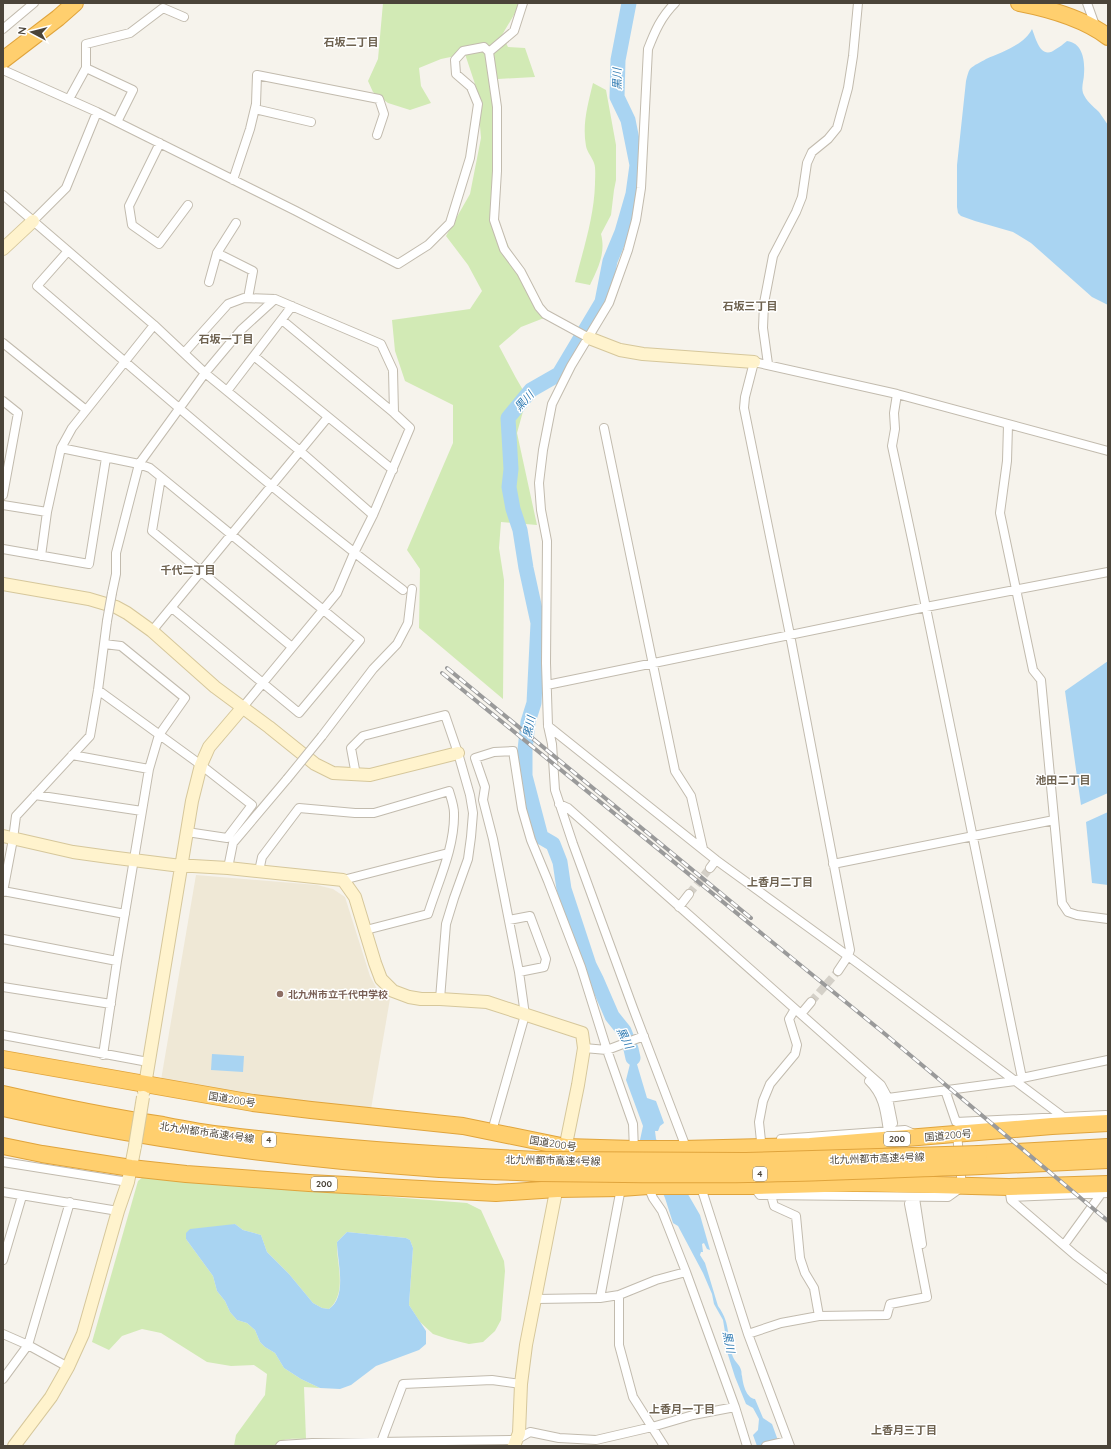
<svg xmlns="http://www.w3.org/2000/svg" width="1111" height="1449" viewBox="0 0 1111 1449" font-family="Quicksand,'Noto Sans JP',sans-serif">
	<rect width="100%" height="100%" fill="#f6f3ec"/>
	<!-- education -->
	<path fill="#efe8d6" d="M196 875 317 885 333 889 345 897 370 976 377 989 390 999 371 1109 282 1101 161 1080Z"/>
	<!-- green -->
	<path fill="#d2eab5" d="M383 3H521L502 35 508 47 525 48 535 77 498 79 502 136 496 217 537 312 544 318 521 327 499 346 516 378 527 397 517 433 537 525 501 522 499 548 504 580 503 699 419 628 420 569 407 550 453 443V405L405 381 395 351 392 320 470 309 482 291 468 265 446 236 470 194 481 138 477 90 465 54 441 59 419 68 421 86 431 103 410 110 388 103 373 92 368 81 378 59Z
		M593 83 606 90 616 145V180L614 190 611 215 601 234C606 253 598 268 590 285L575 282C583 250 594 218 595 184 595 178 596 168 594 163 592 157 587 152 586 146 582 124 588 104 593 83Z
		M143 1177 467 1203 481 1210 504 1261 505 1271 501 1320 495 1331 483 1342 469 1344 448 1339 433 1334 420 1322 409 1305 413 1248 410 1240 406 1238 347 1232 337 1242C336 1263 348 1293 329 1309L322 1308 313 1303 289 1274 267 1252 261 1235 243 1230 235 1224 186 1239 213 1276 217 1291 225 1301 230 1312 237 1320 247 1323 255 1330 260 1342 265 1347 275 1353 284 1368 301 1379 320 1388 304 1387 306 1439C295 1439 281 1437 274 1446H234L236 1435 265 1395 267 1374 254 1365 231 1366 207 1362 161 1333 142 1329 122 1336 109 1350 92 1342 138 1181Z"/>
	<!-- water -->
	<path fill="#a9d4f2" d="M1032 29C1036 39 1041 61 1056 49 1060 47 1063 44 1067 41 1083 43 1085 61 1084 74 1084 80 1081 87 1083 93 1086 101 1093 106 1099 112 1102 116 1105 121 1108 125V305L1092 297 1031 243 1013 232 975 221 961 216 958 213 957 207V165L966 81C967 77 968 72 970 69 974 65 981 62 986 59 1002 52 1024 45 1032 29Z
		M1108 661V793L1081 805 1065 691Z
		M1108 812V885L1092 883 1086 822Z
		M631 1044 647 1098 656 1101 664 1123 660 1126 658 1131H655L656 1139 700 1215 710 1250 707 1249 704 1243 702 1244 703 1252H701L700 1255 705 1263 718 1306C732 1325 726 1339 733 1357 735 1362 740 1365 741 1370 742 1372 741 1374 742 1376 743 1384 746 1398 755 1399L763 1418 772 1424 780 1446H757L753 1435 758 1430 759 1419 753 1408 746 1404 735 1377 724 1342 725 1332 723 1320 714 1304 712 1294 703 1273 678 1226 673 1223 665 1198 640 1140 643 1126 626 1080 631 1060 628 1045Z
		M212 1054 244 1056 243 1072 211 1070Z
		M235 1224 243 1230 261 1235 267 1252 289 1274 313 1303 322 1308 329 1309C348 1297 337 1260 337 1242L347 1232 406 1238 410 1240 413 1248 409 1305 426 1331V1344L419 1350 376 1366 351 1385 340 1389 320 1388 301 1379 284 1368 275 1353 265 1347 260 1342 255 1330 247 1323 237 1320 230 1312 225 1301 217 1291 213 1276 186 1239V1233L190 1229Z"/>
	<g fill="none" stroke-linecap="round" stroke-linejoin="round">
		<!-- river -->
		<path stroke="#a9d4f2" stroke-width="15" d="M629 3 618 60 617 97 628 120 637 165 633 194 622 232 610 261 602 302 559 374 531 390 508 418 511 469 509 487 513 509 520 530 526 568 538 623 534 703 528 722 525 750V776L541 837 553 844 560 862 564 889 589 965 596 979 612 1016 624 1031 631 1049 633 1058"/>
		<!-- street-tunnel -->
		<path stroke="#d4d0c8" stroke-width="8" stroke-dasharray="8 4" stroke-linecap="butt" d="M689 894 710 868
			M811 1002 838 971"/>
		<defs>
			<path id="street" d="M675 3C661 17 655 31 648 49L641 188 636 220 628 250 609 303 571 366 552 404 543 450 539 483 541 510 547 541 546 663 548 726 552 744 555 790 573 844 633 1008 687 1150
				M1087 3 1096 28
				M3 29 34 3
				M489 52 514 31 523 3
				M86 68V44L130 33 163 8 184 17
				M3 70 97 112 296 211 398 264 428 245 450 223 470 158 478 104 471 87 456 74 455 60 463 51 484 47 489 52 497 107V171L494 220 504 249 521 272 539 307 545 314 589 338
				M69 99 86 68 133 90 117 122
				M255 109 311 122
				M160 143 129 206 132 225 159 244 188 205
				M233 180 250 129 256 104 257 75 379 99 384 114 377 135
				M3 195 154 325 205 373 300 451 373 515
				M33 221 66 188 97 112
				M236 223 217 253 253 271 248 298
				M68 251 37 286C157 389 276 494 403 590
				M209 282 217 253
				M282 320 394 413
				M3 343 86 410
				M184 353 228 304 244 298 275 299 381 344 393 370 394 413 410 428 373 515 354 553 337 593 243 707
				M254 356 393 470
				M768 364 763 328 764 303 773 256 796 212 802 197 807 163 812 152 828 139 837 128 848 88 853 56 858 3
				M227 391 292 306
				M897 394 894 413 895 429 892 446 913 544 1022 1078
				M3 401 18 413 3 495
				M1008 425 1007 461 1000 513 1033 670 1041 680 1062 903 1068 912 1077 915 1108 919
				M604 428 675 771 691 796 703 849
				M61 448 139 464 150 468 161 477 152 531 292 647
				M161 477 360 640 299 713 172 608
				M3 505 47 512 61 448 72 428 154 325
				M3 549 89 564 106 458
				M41 556 47 512
				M112 593 116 574V553L139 464 205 373 241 330 275 299
				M152 631 328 417
				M547 685 926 607 1108 572
				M98 690 201 765 252 805 227 838 187 832
				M548 726 716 860 848 956 1062 1116
				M322 736 373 669 397 644 408 623 412 589
				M72 755 149 769
				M356 775 351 748 363 736 445 715 458 753 470 795 473 813 471 837 468 859 454 898 446 924 440 999
				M35 795 142 811
				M559 804 568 808 881 1085 888 1098 893 1123
				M833 864 1054 820
				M228 868 233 843 287 779
				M710 868 716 860
				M259 871 262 857 299 808 355 813H374L449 791C451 798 454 806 454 813 455 847 438 882 428 914L366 930
				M343 880 448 853
				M3 891 125 914
				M3 892 13 839 16 816 90 736 98 690 107 621
				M679 907 689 894
				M509 920 530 916 546 959 544 967 519 972
				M3 939 117 961
				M838 971 848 956 850 950 790 635 744 408 745 397 754 362 897 394 1108 451
				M3 987 111 1004
				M801 1014 811 1002
				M3 1035 148 1062
				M584 1048 607 1050 644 1036
				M103 1055 117 961 149 769 159 735 185 698 121 646 104 644
				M869 1081C884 1096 885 1111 888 1131
				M945 1090 956 1122 1106 1115 1108 1116
				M888 1098 1015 1081 1022 1078 1108 1060
				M492 1131 525 1015 519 972 493 839 483 800 485 787 475 758 494 752 513 751 522 809 531 840 548 881 581 967 607 1050 633 1124 634 1151
				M781 1139 905 1130 914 1134
				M761 1141 759 1122 763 1101 770 1084 795 1054 797 1045 789 1019 795 1009
				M3 1162 128 1182
				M647 1184 653 1198 662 1211 686 1272 735 1407 747 1446
				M700 1184 748 1334 790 1446
				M754 1187 760 1195 948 1197 962 1187 957 1134
				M1009 1187 1011 1200 1075 1255 1108 1280
				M3 1192 118 1211
				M771 1195 774 1206 796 1216 800 1258 805 1273 814 1288 819 1316
				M1011 1197 1108 1193
				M915 1198 922 1244
				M1064 1245 1101 1194
				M3 1260 22 1196
				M619 1295V1345L633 1397 664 1446
				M600 1298 619 1295 656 1280 686 1272
				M536 1299 600 1298 621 1188
				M3 1334 28 1345 68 1367
				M748 1334 781 1323 819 1316 887 1315 890 1304 927 1297 909 1204
				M3 1379 28 1345 70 1202
				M380 1445 403 1384 492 1380 521 1384
				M280 1446 281 1445 312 1443 516 1440 530 1432 559 1438 596 1440 652 1427 693 1415 735 1407
				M766 1446 788 1441"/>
			<path id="secondary" d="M3 249 33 221
				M589 338 620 350 643 354 754 362
				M3 584 89 599 116 607 127 613 152 631 215 687 269 727 315 764 333 773 370 775 458 753
				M3 836 73 852 109 857 181 866H193L228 868 343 880 355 897 375 963 381 979 393 991 409 997 421 999H440L487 1002 582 1033 584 1048 578 1085 564 1154
				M144 1091 192 801 201 765 209 747 243 707
				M14 1446 51 1397 68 1367 83 1334 118 1211 128 1182 135 1146
				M514 1446 519 1433 521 1384 526 1345 558 1181"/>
			<path id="highway" d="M1019 3C1050 9 1083 18 1108 37
				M3 60 58 18 75 3
				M3 1059 253 1103 311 1110 463 1126 566 1147 634 1149H682L810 1146 1052 1126 1108 1123
				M3 1094C56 1106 109 1117 163 1125 183 1129 203 1133 223 1135 328 1148 433 1155 538 1160
				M3 1108C142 1139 284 1158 427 1168 464 1171 501 1171 538 1173
				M3 1146 42 1154 131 1168 186 1174 309 1183 496 1193 557 1189 621 1188 648 1186H754L860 1183 1009 1187 1108 1184
				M979 1154 1108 1147
				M982 1166 1108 1160"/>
		</defs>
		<!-- street casing -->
		<use href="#street" stroke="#c2bbae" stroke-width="10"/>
		<!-- secondary casing -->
		<use href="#secondary" stroke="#d6c79b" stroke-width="14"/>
		<!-- highway casing -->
		<use href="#highway" stroke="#e0a43c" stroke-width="18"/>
		<!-- street -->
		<use href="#street" stroke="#fff" stroke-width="8"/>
		<!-- secondary -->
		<use href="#secondary" stroke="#fff3cd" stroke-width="12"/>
		<!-- highway -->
		<use href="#highway" stroke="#ffcf6e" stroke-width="16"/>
		<defs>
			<path id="rail" d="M447 668 751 918
				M442 673 885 1034 1108 1221"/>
		</defs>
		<!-- rail casing -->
		<use href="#rail" stroke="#9a9a9a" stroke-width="4"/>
		<!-- rail -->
		<use href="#rail" stroke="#fff" stroke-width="2.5" stroke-dasharray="8" stroke-linecap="butt"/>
		<defs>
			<path id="street-bridge" d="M107 621 112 593
				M287 779 322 736"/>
			<path id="secondary-bridge" d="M135 1146 143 1097"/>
			<path id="highway-bridge" d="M538 1160 746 1161 979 1154
				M538 1173C608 1174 678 1175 748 1174 826 1173 904 1169 982 1166"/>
		</defs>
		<!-- street-bridge casing -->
		<use href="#street-bridge" stroke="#c2bbae" stroke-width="10" stroke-linecap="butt"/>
		<!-- secondary-bridge casing -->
		<use href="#secondary-bridge" stroke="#d6c79b" stroke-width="14" stroke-linecap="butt"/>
		<!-- highway-bridge casing -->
		<use href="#highway-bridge" stroke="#e0a43c" stroke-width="18" stroke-linecap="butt"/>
		<!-- street-bridge -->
		<use href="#street-bridge" stroke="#fff" stroke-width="8"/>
		<!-- secondary-bridge -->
		<use href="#secondary-bridge" stroke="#fff3cd" stroke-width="12"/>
		<!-- highway-bridge -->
		<use href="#highway-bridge" stroke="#ffcf6e" stroke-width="16"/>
	</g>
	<!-- markers -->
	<circle fill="#8d6e63" stroke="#fff" stroke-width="1.5" cx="280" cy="994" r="4"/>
	<g text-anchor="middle" stroke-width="3" stroke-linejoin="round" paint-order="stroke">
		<!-- shield labels -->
		<g fill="#fff" stroke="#817c74" stroke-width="1">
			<rect x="884" y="1132" width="26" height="14" rx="3"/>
			<rect x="262" y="1133" width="14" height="14" rx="3"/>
			<rect x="753" y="1167" width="14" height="14" rx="3"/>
			<rect x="311" y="1177" width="26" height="14" rx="3"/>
		</g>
		<g font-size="9" font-weight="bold" fill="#4b4439">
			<text x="897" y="1142">200</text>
			<text x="269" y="1143">4</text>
			<text x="760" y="1177">4</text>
			<text x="324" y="1187">200</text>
		</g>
		<!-- education labels -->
		<g font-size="10" font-weight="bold" fill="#785e54" stroke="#fff" text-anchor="start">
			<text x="288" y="998">北九州市立千代中学校</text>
		</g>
		<!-- street labels -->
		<g font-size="10" fill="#4b4439" stroke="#fff">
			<text transform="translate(232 1099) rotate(9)" y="4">国道200号</text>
			<text transform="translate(207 1132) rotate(8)" y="4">北九州都市高速4号線</text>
			<text transform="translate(948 1135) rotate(-5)" y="4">国道200号</text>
			<text transform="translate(553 1143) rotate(9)" y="4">国道200号</text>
			<text transform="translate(877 1158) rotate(-2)" y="4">北九州都市高速4号線</text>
			<text transform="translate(553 1160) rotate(1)" y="4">北九州都市高速4号線</text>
		</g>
		<!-- neighbourhood labels -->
		<g font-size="11" font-weight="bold" fill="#6e6250" stroke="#fff">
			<text x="351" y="46">石坂二丁目</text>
			<text x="750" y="310">石坂三丁目</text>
			<text x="226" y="343">石坂一丁目</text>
			<text x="188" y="574">千代二丁目</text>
			<text x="1063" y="784">池田二丁目</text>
			<text x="780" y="886">上香月二丁目</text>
			<text x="682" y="1413">上香月一丁目</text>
			<text x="904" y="1434">上香月三丁目</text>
		</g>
		<!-- water labels -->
		<g font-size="11" font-style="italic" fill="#2e7ab2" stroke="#fff">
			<text transform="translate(617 79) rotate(-90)" y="4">黒川</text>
			<text transform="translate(524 401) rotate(-48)" y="4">黒川</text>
			<text transform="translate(529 727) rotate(-79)" y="4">黒川</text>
			<text transform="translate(625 1038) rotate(64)" y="4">黒川</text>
			<text transform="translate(729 1342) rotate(79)" y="4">黒川</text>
		</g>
	</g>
	<!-- border -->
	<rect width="1111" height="1449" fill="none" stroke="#4b4439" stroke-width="8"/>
	<!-- north arrow -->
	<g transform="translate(32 32) rotate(277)" stroke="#ffffff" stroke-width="3" paint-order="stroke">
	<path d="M0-3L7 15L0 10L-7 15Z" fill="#4b4439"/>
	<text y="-6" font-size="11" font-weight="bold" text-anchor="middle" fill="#4b4439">N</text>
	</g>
</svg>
